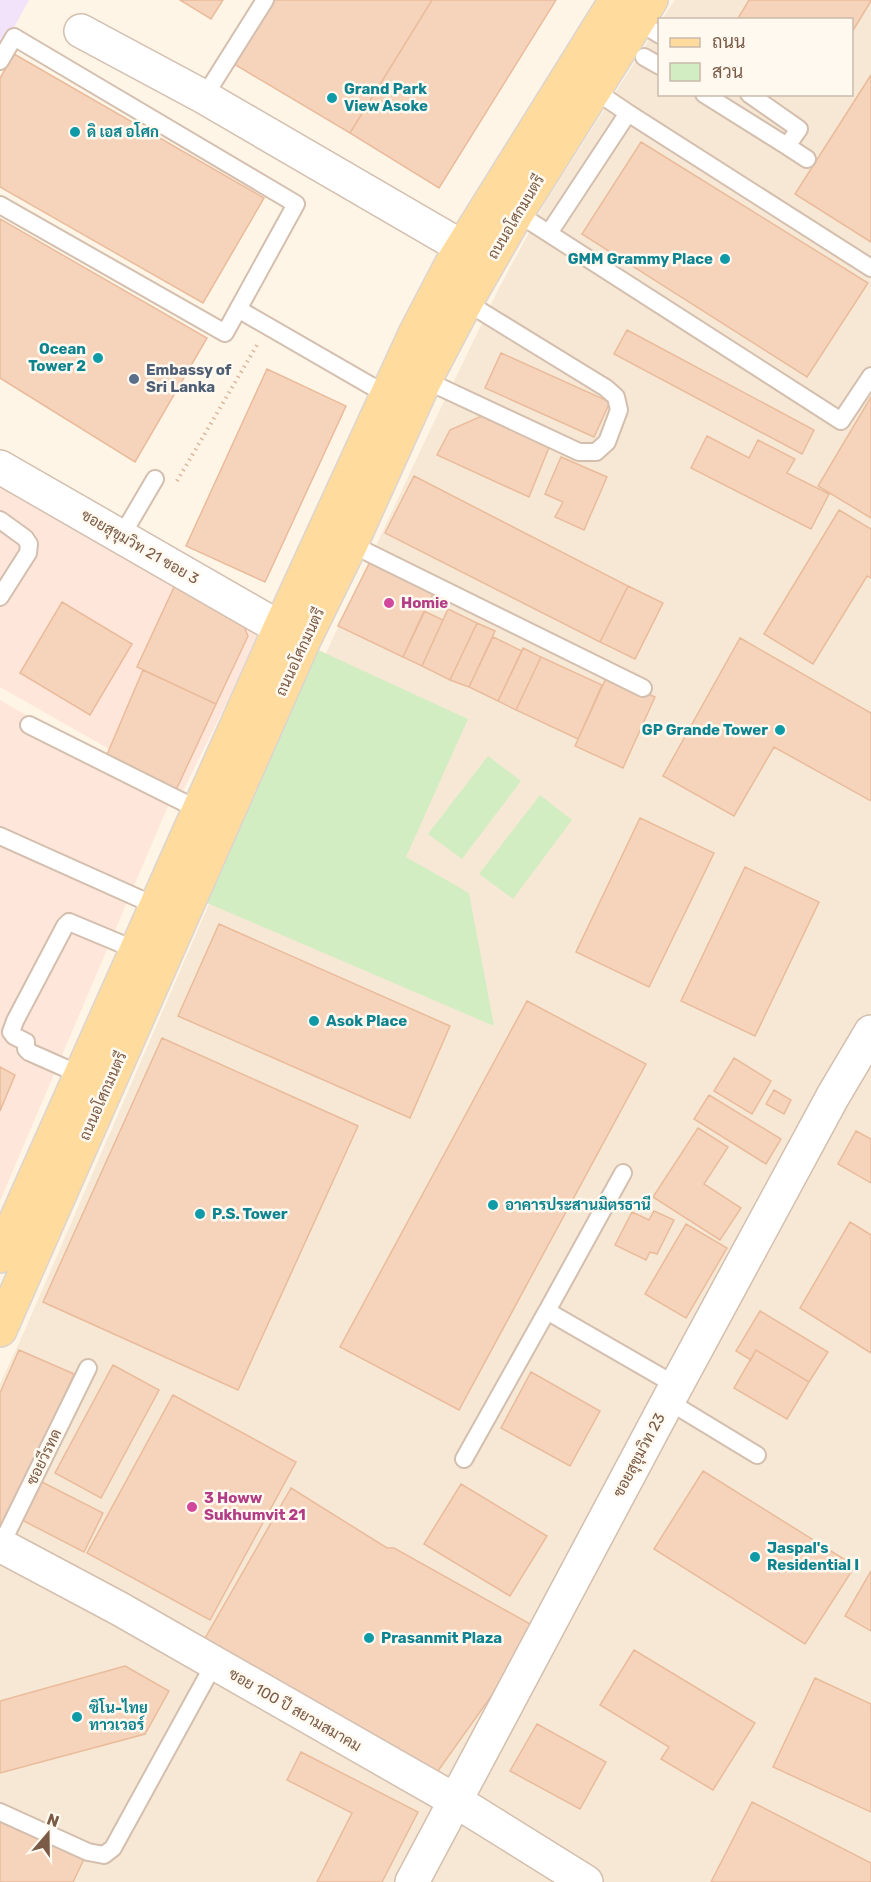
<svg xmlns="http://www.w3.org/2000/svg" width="871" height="1882" viewBox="0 0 871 1882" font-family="Rubik,Sarabun,sans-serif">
	<rect width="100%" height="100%" fill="#fef5e7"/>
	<!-- residential -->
	<path fill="#f6e8d4" d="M675 0H871V1882H0V1384L24 1332 209 904 205 902 318 650 326 653 423 445 499 288 546 201 659 24 660 94H852V20L662 19Z"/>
	<!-- commercial -->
	<path fill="#ffe6da" d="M0 466 265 625 183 791 0 687Z
		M0 700 171 799 0 1201Z"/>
	<!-- education -->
	<path fill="#f2e3fb" d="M0 0H29L0 53Z"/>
	<!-- green -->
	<path fill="#d3edc3" d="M318 650 468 719 406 857 469 893 494 1026 205 902Z
		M488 756 521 781 462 859 428 834Z
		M540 795 572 820 513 899 479 874Z"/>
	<!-- building -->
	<path fill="#f6d4bc" stroke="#eabb9b" stroke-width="1.5" d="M180 0H223L211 19Z
		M274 0H432L350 133 234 64Z
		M432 0H556L439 188 350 133Z
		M749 0H871V1L852 32V20H737Z
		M14 54 264 198 203 303 0 187V78Z
		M871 75V242L795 194Z
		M641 142 868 283 807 377 582 234Z
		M0 219 207 338 135 462 0 378Z
		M627 330 814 430 802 454 614 354Z
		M501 353 610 402 594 437 485 388Z
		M267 369 346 406 265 582 186 546Z
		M871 397V518L818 486Z
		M484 415 550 445 529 497 437 455 450 430Z
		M707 436 749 458 758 440 795 459 787 473 829 494 811 529 691 468Z
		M561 457 607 477 584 530 555 517 563 502 545 494Z
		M414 476 628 586 600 642 385 533Z
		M839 510 871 529V578L867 576 813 664 764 634Z
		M370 562 433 594 403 657 338 626Z
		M176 583 238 612 248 636 216 704 137 667Z
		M628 586 663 603 635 659 600 642Z
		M62 602 132 644 90 715 20 673Z
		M448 609 477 623 450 680 422 666Z
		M424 611 443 620 422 666 403 657Z
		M477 623 495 631 469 687 450 680Z
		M493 637 522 651 498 701 469 687Z
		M740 638 871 713V801L774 747 734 816 663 776Z
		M523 648 541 657 516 710 498 701Z
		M541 657 602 685 578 739 516 710Z
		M143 670 216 704 176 790 106 757Z
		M607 676 655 697 623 768 575 746Z
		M640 818 714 853 649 987 576 952Z
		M745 867 819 902 755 1036 681 1001Z
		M219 924 450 1026 410 1118 178 1016Z
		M527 1001 646 1064 459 1410 340 1347Z
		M162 1038 358 1126 238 1390 43 1302Z
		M734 1058 771 1081 752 1114 714 1091Z
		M0 1067 15 1075 0 1111Z
		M774 1090 791 1100 784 1114 766 1104Z
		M709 1095 781 1139 766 1164 694 1119Z
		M698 1128 728 1147 704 1184 741 1208 720 1240 653 1197Z
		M856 1131 871 1139V1183L838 1164Z
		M654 1211 674 1220 657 1254 650 1252 646 1260 615 1245 632 1212 649 1220Z
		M850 1222 871 1235V1353L800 1308Z
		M686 1224 727 1248 686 1318 645 1294Z
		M760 1311 828 1352 809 1382 756 1350 751 1360 736 1351Z
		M19 1350 74 1374 7 1526 0 1523V1393Z
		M756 1350 809 1382 787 1419 734 1388Z
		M113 1365 159 1390 101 1498 55 1473Z
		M531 1372 600 1411 570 1466 501 1428Z
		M173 1395 296 1462 210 1620 87 1553Z
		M703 1471 855 1566 805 1644 654 1549Z
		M40 1481 103 1513 84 1552 20 1519Z
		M461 1484 547 1536 510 1596 424 1544Z
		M291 1488 387 1548H394L539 1629 435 1775 200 1647Z
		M871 1571V1631L845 1616Z
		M634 1650 755 1723 713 1790 661 1759 669 1747 600 1705Z
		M125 1666 169 1691 145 1734 0 1773V1701Z
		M815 1678 871 1704V1812L773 1767Z
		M537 1724 606 1762 580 1809 510 1771Z
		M301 1752 418 1812 382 1882H317L352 1813 287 1780Z
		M752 1802 871 1863V1882H711Z
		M0 1819 84 1859 73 1882H0Z"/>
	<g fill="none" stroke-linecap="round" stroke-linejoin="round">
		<defs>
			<path id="service" d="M637 21 660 35
				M644 57 660 66
				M0 61 14 37 296 204 225 333 0 205
				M594 90 628 113 871 268
				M704 94 787 146
				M749 94 799 129 787 146 807 159
				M204 97 265 0
				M517 213 841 421 871 376
				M549 233 628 113
				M238 309 387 395
				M425 380 579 452H596L607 442 619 410 616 397 606 388 466 302
				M0 520 25 538 29 544 28 553 0 597
				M121 537 155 479
				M351 544 643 688
				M29 725 199 810
				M0 836 156 906
				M81 1075 29 1052 26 1049V1042L14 1036 11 1032 15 1021 65 926 69 922 136 950
				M547 1311 623 1173
				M668 1401 757 1455
				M464 1459 547 1311 677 1386
				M1 1545 88 1368
				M0 1812 88 1852 104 1855 113 1848 214 1664"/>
			<path id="minor" d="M81 31 204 97 462 247
				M0 467 280 628
				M0 1545 120 1609 456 1801 586 1882
				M412 1882 668 1401 833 1096 871 1032"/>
			<path id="primary" d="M0 1256 280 628 416 332 451 265 616 0
				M0 1330 303 642 351 544 425 380 466 302 517 213 651 0"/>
		</defs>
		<!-- service casing -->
		<use href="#service" stroke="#d4bfae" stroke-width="20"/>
		<!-- minor casing -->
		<use href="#minor" stroke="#d4bfae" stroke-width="36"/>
		<!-- primary casing -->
		<use href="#primary" stroke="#dcd4cf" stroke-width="36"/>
		<!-- path -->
		<path stroke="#dbb79e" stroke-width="4" stroke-dasharray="1.5 4.5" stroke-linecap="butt" d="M177 481 257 345"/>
		<!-- service -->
		<use href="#service" stroke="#fff" stroke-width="16"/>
		<!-- minor -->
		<use href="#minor" stroke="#fff" stroke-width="33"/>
		<!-- primary -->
		<use href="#primary" stroke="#ffdc9d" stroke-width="33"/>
	</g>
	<!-- markers -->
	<g fill="#0f9aa8" stroke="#fff9ef" stroke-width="2">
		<circle cx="332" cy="98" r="6"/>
		<circle cx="75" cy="132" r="6"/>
		<circle cx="725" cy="259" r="6"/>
		<circle cx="98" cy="358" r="6"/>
		<circle cx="780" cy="730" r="6"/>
		<circle cx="314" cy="1021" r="6"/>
		<circle cx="493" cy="1205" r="6"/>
		<circle cx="200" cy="1214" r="6"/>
		<circle cx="755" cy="1557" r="6"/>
		<circle cx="369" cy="1638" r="6"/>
		<circle cx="77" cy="1717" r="6"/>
	</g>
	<circle fill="#5c6f8a" stroke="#fff9ef" stroke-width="2" cx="134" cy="379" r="6"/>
	<g fill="#d1479c" stroke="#fff9ef" stroke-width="2">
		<circle cx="389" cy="603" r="6"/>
		<circle cx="192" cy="1507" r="6"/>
	</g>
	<g text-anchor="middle" stroke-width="5" stroke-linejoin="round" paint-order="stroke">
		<!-- culture labels -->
		<g font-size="15" font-weight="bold" fill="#0d838f" stroke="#fff9ef" text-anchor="start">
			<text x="344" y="94">Grand Park<tspan x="344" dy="17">View Asoke</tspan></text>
			<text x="87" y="137">ดิ เอส อโศก</text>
			<text x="713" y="264" text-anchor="end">GMM Grammy Place</text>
			<text x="86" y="354" text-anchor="end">Ocean<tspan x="86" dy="17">Tower 2</tspan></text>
			<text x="768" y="735" text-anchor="end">GP Grande Tower</text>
			<text x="326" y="1026">Asok Place</text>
			<text x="505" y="1210">อาคารประสานมิตรธานี</text>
			<text x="212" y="1219">P.S. Tower</text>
			<text x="767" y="1553">Jaspal's<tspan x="767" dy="17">Residential I</tspan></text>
			<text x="381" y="1643">Prasanmit Plaza</text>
			<text x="89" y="1713">ซิโน-ไทย<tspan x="89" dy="17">ทาวเวอร์</tspan></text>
		</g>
		<!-- street labels -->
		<g font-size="15" fill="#7a5b48" stroke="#fff9ef">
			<text transform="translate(516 217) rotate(-59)" y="5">ถนนอโศกมนตรี</text>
			<text transform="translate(140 547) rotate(30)" y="5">ซอยสุขุมวิท 21 ซอย 3</text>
			<text transform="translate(300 652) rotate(-65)" y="5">ถนนอโศกมนตรี</text>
			<text transform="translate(103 1096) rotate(-66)" y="5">ถนนอโศกมนตรี</text>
			<text transform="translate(639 1455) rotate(-62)" y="5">ซอยสุขุมวิท 23</text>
			<text transform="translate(44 1457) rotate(-64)" y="5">ซอยวีรทด</text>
			<text transform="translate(295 1710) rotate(30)" y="5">ซอย 100 ปี สยามสมาคม</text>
		</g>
		<!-- service labels -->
		<g font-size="15" font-weight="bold" fill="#4e5e75" stroke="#fff9ef" text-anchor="start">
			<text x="146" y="375">Embassy of<tspan x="146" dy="17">Sri Lanka</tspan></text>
		</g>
		<!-- hotel labels -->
		<g font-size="15" font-weight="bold" fill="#b23c85" stroke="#fff9ef" text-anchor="start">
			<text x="401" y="608">Homie</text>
			<text x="204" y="1503">3 Howw<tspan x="204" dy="17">Sukhumvit 21</tspan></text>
		</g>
	</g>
	<!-- legend -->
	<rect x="658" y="18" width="195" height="78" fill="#fff9ef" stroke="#cabaac" stroke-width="1.5"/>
	<rect x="670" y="38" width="30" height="9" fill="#ffdc9d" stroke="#cabaac" stroke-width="1.5"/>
	<text x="712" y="48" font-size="18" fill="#7a5b48">ถนน</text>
	<rect x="670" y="63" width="30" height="18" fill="#d3edc3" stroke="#cabaac" stroke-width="1.5"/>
	<text x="712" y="78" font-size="18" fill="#7a5b48">สวน</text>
	<!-- north arrow -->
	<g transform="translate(48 1834) rotate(20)" stroke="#fff9ef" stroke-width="4.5" paint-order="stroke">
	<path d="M0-4.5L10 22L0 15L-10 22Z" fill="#7a5b48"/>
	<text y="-9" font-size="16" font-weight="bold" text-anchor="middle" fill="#7a5b48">N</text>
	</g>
</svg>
